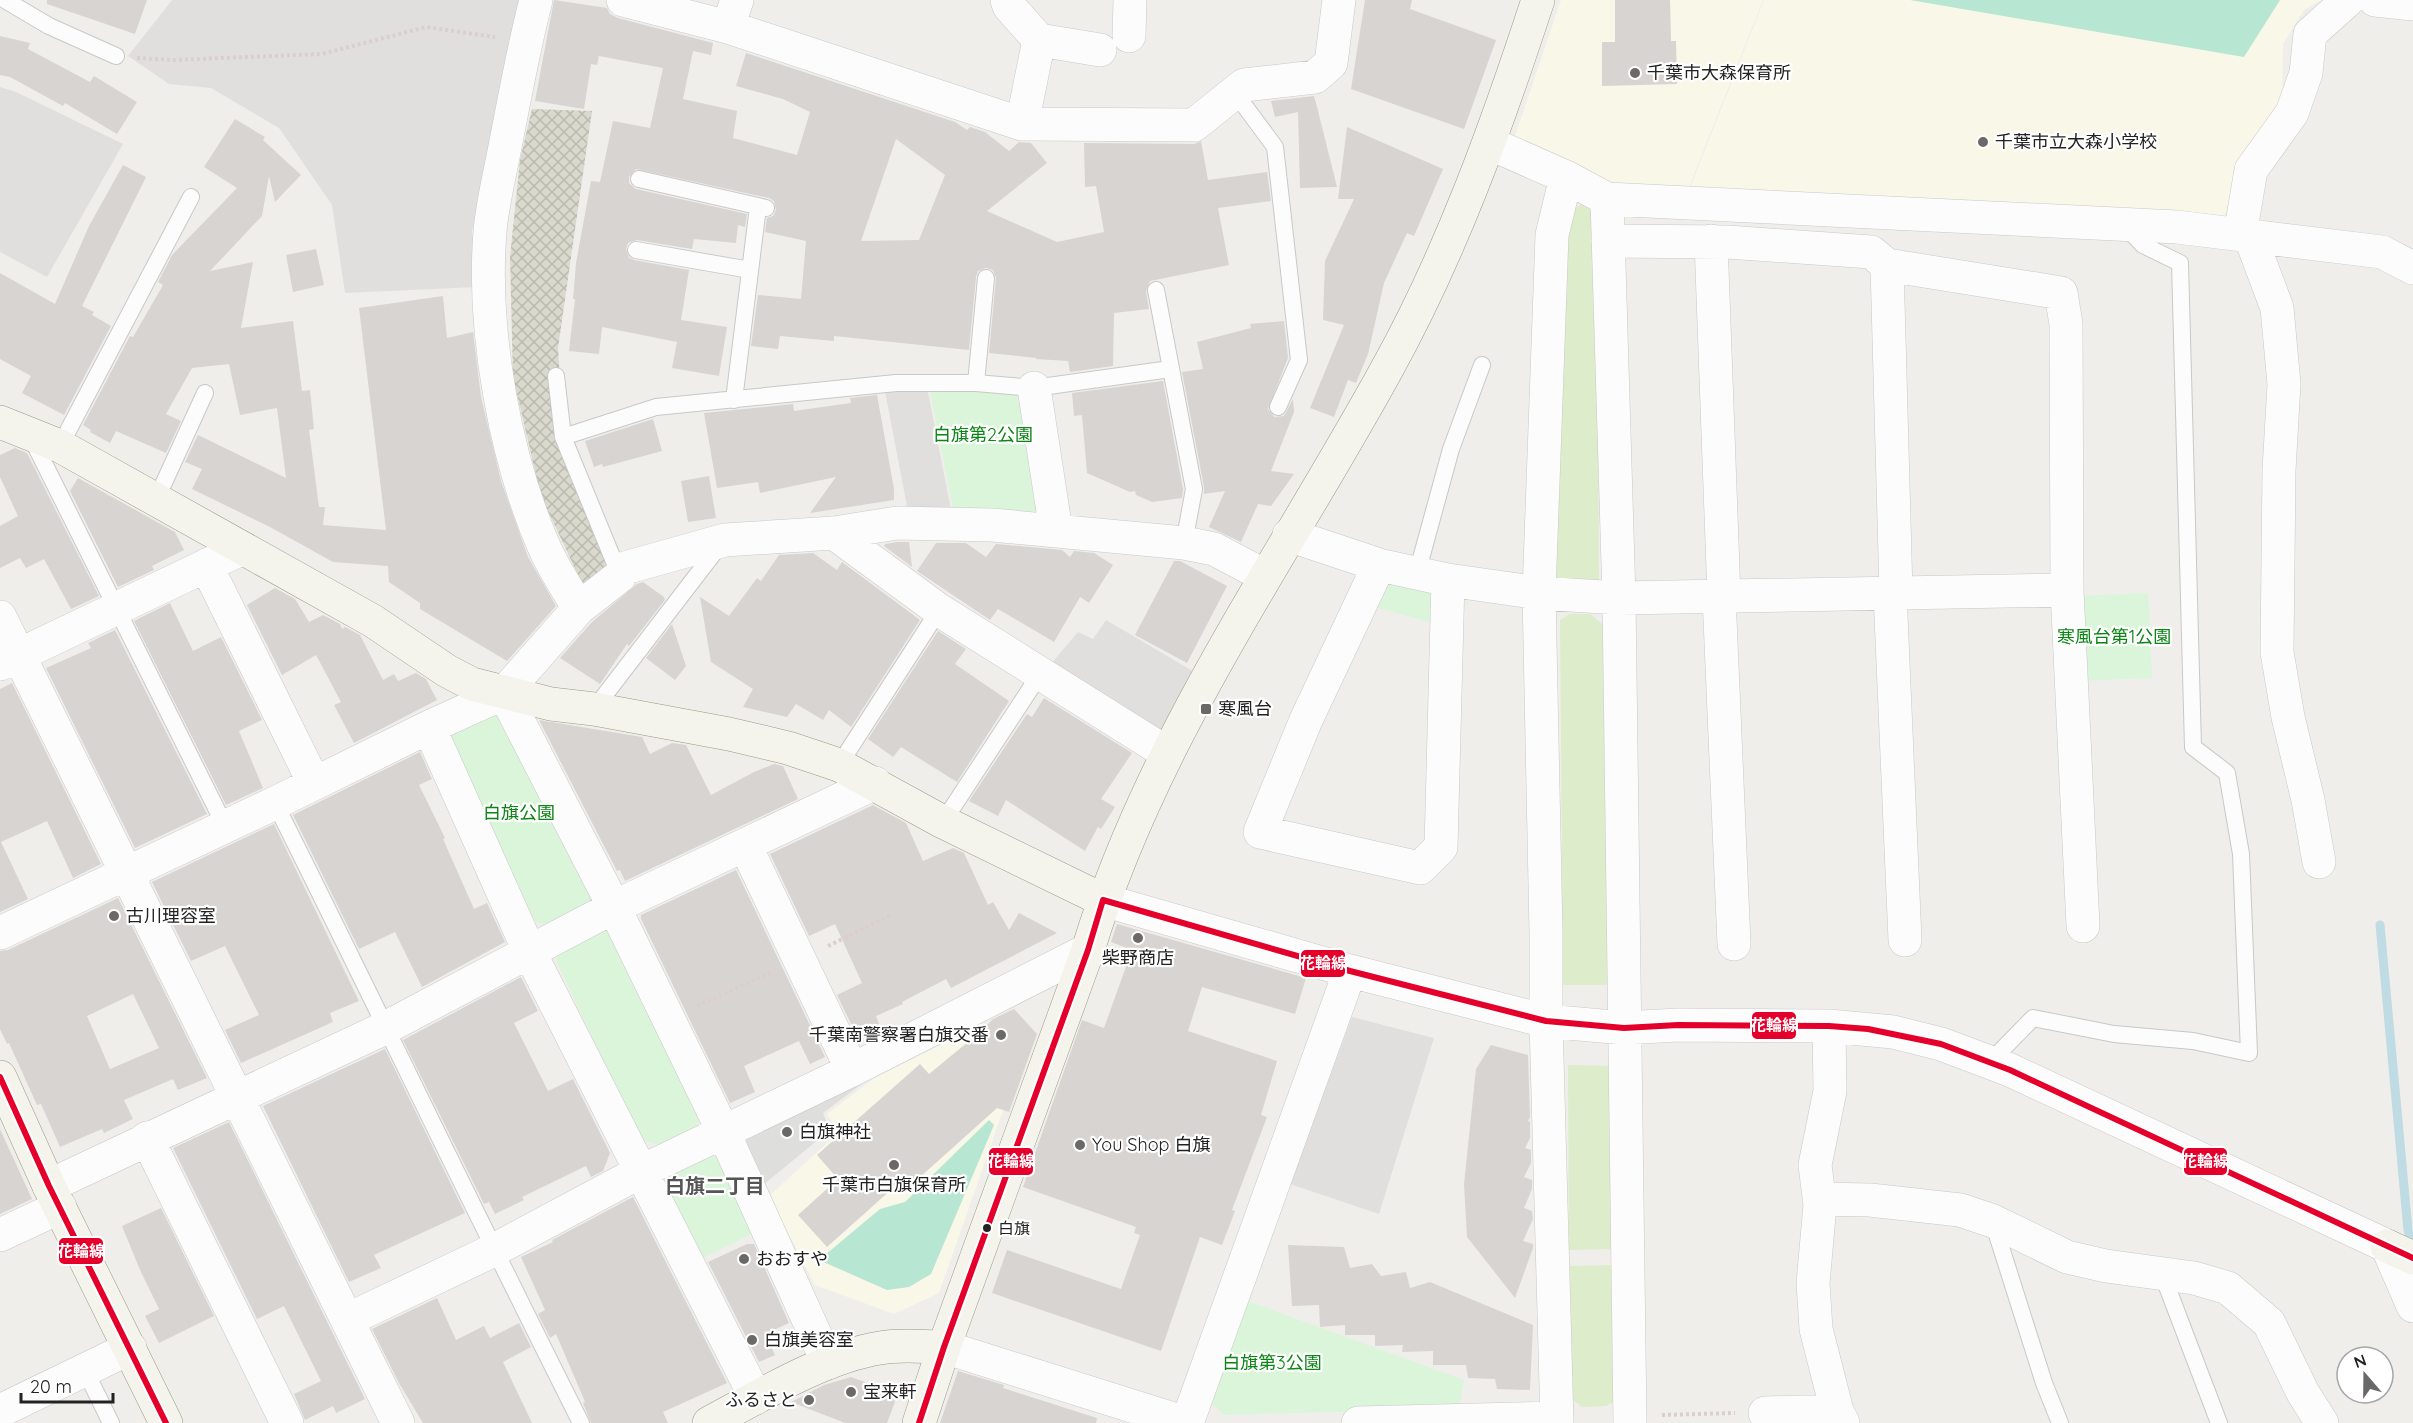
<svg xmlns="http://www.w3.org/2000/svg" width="2413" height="1423" viewBox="0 0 2413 1423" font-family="Quicksand,'Noto Sans JP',sans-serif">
	<defs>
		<pattern id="construction-cross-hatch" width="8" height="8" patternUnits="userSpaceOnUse" patternTransform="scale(1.5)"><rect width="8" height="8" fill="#d9d9cd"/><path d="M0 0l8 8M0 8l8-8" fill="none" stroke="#babab0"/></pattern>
	</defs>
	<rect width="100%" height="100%" fill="#f0eeeb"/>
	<!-- education -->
	<path fill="#f8f7e8" d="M1561 0H1763L1687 192 1622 189 1512 145Z
		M1764 0H2321L2304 10 2283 44 2282 110 2236 174 2223 223 1688 193Z
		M971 1030 1014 1079 939 1293 894 1314 815 1285 769 1196 838 1133 827 1114 873 1079Z"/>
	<!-- religious -->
	<path fill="#dededc" d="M863 1083 823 1113 830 1130 763 1185 743 1135 810 1098Z"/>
	<!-- construction -->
	<path fill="url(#construction-cross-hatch)" d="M532 109 592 111 558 348 562 411 596 496 617 568 586 592 541 496 513 377 510 257 520 160Z"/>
	<!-- grass -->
	<path fill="#ddeccb" d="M1580 205 1592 206 1597 214 1599 584H1555L1569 213Z
		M1570 614H1590L1603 625 1608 985H1563L1560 620Z
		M1568 1065 1614 1066 1616 1249 1569 1250Z
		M1614 1265 1617 1400 1606 1406 1582 1407 1572 1399 1570 1266Z"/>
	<!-- park -->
	<path fill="#daf5da" d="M929 386 1019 390 1040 521 955 519Z
		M1381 580 1433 591 1434 623 1370 606Z
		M2148 593 2152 678 2080 681 2076 596Z
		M488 712 508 715 594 891 586 912 553 928 535 921 444 734Z
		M593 926 613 932 702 1113 694 1133 665 1148 641 1139 556 961 559 942Z
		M705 1153 725 1159 760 1230 701 1259 667 1188 674 1168Z
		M1242 1299 1464 1380 1459 1408 1224 1415 1205 1397Z"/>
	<!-- pitch -->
	<path fill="#b7e6d2" d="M1910 0H2280L2244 57Z
		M989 1120 994 1125 931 1274 909 1287 887 1290 819 1260 880 1209 905 1202Z"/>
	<!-- parking -->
	<path fill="#e0dfde" d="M172 0H527L472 231 477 287 345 293 332 205 279 128 211 88 169 84 128 56Z
		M0 87 16 92 123 144 47 277 0 252Z
		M884 386 927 387 953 520 910 522Z
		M1106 620 1196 673 1160 736 1050 665 1078 632 1093 639Z
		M1352 1017 1434 1038 1379 1214 1290 1184Z"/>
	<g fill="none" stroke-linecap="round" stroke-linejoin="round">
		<!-- stream -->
		<path stroke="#bfdbe3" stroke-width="9" d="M2380 925 2408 1230 2413 1248"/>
	</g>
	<!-- building -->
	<path fill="#d7d4d2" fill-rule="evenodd" d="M47 0H147L135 34 47 4Z
		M554 0 607 8 610 14 618 18 713 43 711 55 693 51 683 99 737 111 733 138 797 155 810 112 783 99 736 86 746 53 955 122 967 130 970 127 985 132 1009 151 1019 142 1031 143 1047 163 987 211 1057 242 1104 232 1096 186 1085 187 1084 143 1194 144 1201 141 1208 180 1267 172 1271 201 1218 208 1229 265 1150 281 1146 291 1149 309 1114 313 1113 366 1070 372 1068 361 1036 359V358L989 353 996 278 993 270 986 268 978 271 976 277 969 350 834 336V341L780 336 778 349 751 346 758 295 801 299 806 241 765 232 767 218 773 216 776 210 774 201 769 198 636 169 629 177V183L636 189 747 214 745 227 738 225 736 243 694 239 692 249 637 240 628 243 626 249 629 258 634 260 689 270 681 320 727 327 719 376 672 368 677 342 602 327 599 354 569 351 575 299H573L576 263 591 181 600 182 613 121 650 128 663 68 599 56 597 65 591 64 584 109 535 101ZM896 139 945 175 919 240 861 241Z
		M1365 0H1412L1410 9 1496 40 1464 129 1351 89Z
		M1615 0H1670L1671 41H1676L1677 84 1602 86V42H1615Z
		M0 36 30 43 28 49 90 82 94 76 137 102 117 134 65 103 63 106 10 77 0 75Z
		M1314 96 1317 107 1337 187 1300 188 1298 112 1275 117 1271 101Z
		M235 119 265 137 263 140 301 175 275 202 269 176 262 216 210 271 253 262 241 328 293 321 302 391 310 390 314 429 309 430 319 507H325L323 525 386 530 359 308 443 296 447 338 473 332 481 397 501 481 528 557 556 606 507 661 420 609V603L389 582 388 566 333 562 270 527 192 489 202 469 185 462 198 435 286 478 277 408 240 415 229 364 192 368 166 414 181 421 166 453 116 431 110 443 90 432 91 430 83 425 130 336 133 337 163 285 158 282 172 255 237 188 204 167Z
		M1347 127 1443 169 1414 236 1407 233 1384 283 1368 354 1356 383 1348 380 1334 417 1310 408 1344 325 1323 320 1325 261 1354 199H1338Z
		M123 165 146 177 82 306 94 312 92 315 111 326 64 415 22 393 31 376 0 359V273L55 304 89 226Z
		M316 249 324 285 293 292 286 255Z
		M1284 321 1288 358 1268 409 1274 417 1284 416 1293 399 1294 412 1271 471 1294 474 1271 506 1258 504 1241 542 1209 527 1225 491 1204 494V487L1182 372 1203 369 1197 342 1251 328 1250 324Z
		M1163 381 1183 489 1182 498 1152 502 1136 495 1135 491 1130 492 1087 473 1082 415 1074 416 1072 393Z
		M877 395 894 489V500L810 513 836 477 760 493 758 482 717 488 704 413 793 404 794 411 851 403 850 398Z
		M653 419 662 451 603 467 602 464 594 467 585 441Z
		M15 448 27 453 99 596 71 609 44 559 26 568 20 558 0 568V526L18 516 0 477V455Z
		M709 476 716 518 688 522 681 481Z
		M78 478 175 532 184 550 152 566 154 570 118 587 70 491Z
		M898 542H909L912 567 884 546 885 544Z
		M936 543H966L986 557 996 544 1062 550 1070 557 1074 551 1094 553 1113 565 1089 603 1080 597 1054 642 998 609 990 620 917 571Z
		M813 553 837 570 842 562 920 620 851 727 829 710 823 720 796 704 787 717 743 707 753 689 711 662 700 597 729 616 757 578 761 581 779 555Z
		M1174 561H1180L1227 586 1187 663 1135 635Z
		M643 582 664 597 665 600 629 646 627 644 600 684 560 658 592 622 637 584Z
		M275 588 295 599 309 622 323 615 340 624 342 629 345 627 360 635 383 680 394 674 398 681 416 673 426 679 437 700 354 743 334 705 341 702 316 655 282 675 247 605Z
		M170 603 193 651 221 637 262 720 239 731 263 788 226 805 134 621Z
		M672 624 686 666 675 680 646 658Z
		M115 630 207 814 135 848 46 668 91 648 88 643Z
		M938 631 966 649 955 664 1009 701 957 782 901 747 893 757 868 739Z
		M12 683 101 864 73 878 47 821 1 842 28 899 0 912V689Z
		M1044 698 1132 753 1101 799 1115 807 1101 829 1098 827 1085 851 1006 800 998 816 969 801 1027 714 1032 717Z
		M539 720 642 737 650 754 672 743 686 745 711 795 754 772 774 764 783 766 798 799 625 881 620 870 617 871Z
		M420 752 432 779 419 785 445 838 443 839 474 909 487 903 505 942 422 987 395 932 359 949 293 815Z
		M873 805 906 823 923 861 953 848 964 853 988 905 993 902 1009 930 1019 913 1057 933 951 988 946 979 902 1002 903 1004 876 1016 879 1024 856 1034 837 995 862 983 835 924 809 936 770 854Z
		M274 824 359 1001 330 1013 333 1022 241 1063 225 1030 259 1015 225 946 191 961 152 882Z
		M736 870 825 1057 810 1064 799 1041 744 1066 755 1092 730 1103 641 919V915Z
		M118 898 207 1078 178 1090 173 1079 124 1100 133 1119 104 1133 102 1129 60 1147 41 1104 37 1105 9 1043 7 1044 0 1029V951L8 950ZM133 994 159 1048 110 1069 87 1016Z
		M1117 924 1306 978 1295 1014 1202 987 1188 1031 1277 1061 1261 1115 1267 1117 1232 1210 1235 1211 1222 1245 1200 1237 1161 1351 992 1293 1007 1250 1121 1289 1140 1235 1134 1233 1136 1227 1023 1187 1082 1020 1104 1028 1132 950 1111 942Z
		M521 977 538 1011 514 1023 548 1091 573 1079 610 1153 603 1171 591 1177 586 1166 522 1197 524 1200 495 1214 489 1202 484 1204 403 1040Z
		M1014 1009 1037 1034 1009 1112 997 1108 909 1187 902 1180 827 1247 798 1215 838 1179 817 1155 920 1064 929 1074 979 1033 993 1019Z
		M1491 1045 1528 1055 1530 1117 1528 1121 1530 1122V1138L1525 1148 1531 1150V1163L1524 1177 1532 1180V1189L1524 1208 1532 1211 1533 1219 1523 1241 1533 1244V1248L1515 1298 1467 1237 1464 1184 1476 1069Z
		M385 1049 465 1213 374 1255 381 1268 349 1282 263 1106Z
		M229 1122 365 1399 336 1413 333 1406 305 1420 294 1394 321 1381 284 1306 257 1319 173 1148Z
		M0 1129 32 1199 0 1214Z
		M633 1197 727 1383 663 1412 668 1423H591L583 1403 585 1402 583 1397 556 1334 550 1338 538 1314 545 1310 521 1257 553 1242 552 1240Z
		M161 1208 214 1316 159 1343 145 1316 159 1309 140 1270 122 1226Z
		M747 1244H754L789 1323 765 1334 775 1355 759 1362 708 1262Z
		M1288 1245 1344 1247 1350 1268 1372 1264 1381 1276 1406 1272 1410 1288 1430 1282 1533 1325 1530 1390 1497 1389 1495 1379 1468 1378 1466 1365H1433V1351L1402 1352 1403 1345 1375 1346V1335H1345V1325L1320 1327 1319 1305 1292 1306Z
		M437 1298 456 1340 484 1326 490 1338 519 1323 531 1347 503 1362 532 1423H423L399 1383 372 1329Z
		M958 1371 1004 1385 1003 1388 1097 1418 1096 1423H940Z
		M851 1377 887 1390 895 1402 887 1423H845L791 1402 824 1385Z"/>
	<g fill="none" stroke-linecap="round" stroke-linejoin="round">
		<defs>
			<path id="lane" d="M5 0 49 26 116 56
				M1235 93 1275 147 1299 360 1278 407
				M639 179 766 208
				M636 250 750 270
				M1156 290 1194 489 1184 543
				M556 376 563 437 620 576
				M976 383 986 278
				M734 400 758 207
				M31 437 225 826
				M563 437 656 407 896 383H976L1034 388 1170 369
				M60 446 191 197
				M156 500 205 393
				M1417 573 1451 449 1482 365
				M594 709 720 545
				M839 765 939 610
				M275 803C378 1009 477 1217 581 1423
				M943 822 1040 674
				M1990 1062 2033 1018 2114 1034 2193 1041 2249 1053 2241 854 2227 773 2193 747 2180 263 2143 245 2125 226
				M1993 1222 2044 1383 2060 1423
				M2163 1276 2219 1423
				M85 1370 111 1423"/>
			<path id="street" d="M536 0C523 50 514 101 504 152 499 178 492 206 490 232 482 330 505 459 545 549 554 569 567 589 579 608
				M623 0 728 27 1022 124 1194 125 1244 85 1315 77 1331 63 1339 0
				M1007 0 1009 6 1039 40 1100 50
				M2375 0 2413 4
				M728 27 737 0
				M1129 36 1130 0
				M1022 124 1039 40
				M1489 143 1566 177 1607 199 2177 227 2382 252 2413 268
				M1607 199 1619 598 1630 1423
				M2240 235 2251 170 2292 113 2306 73 2310 34 2348 0
				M2250 236 2277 308 2284 384 2279 470 2277 652 2288 717 2308 800 2319 862
				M1608 241 1727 242 1871 252 1887 265 2061 293 2066 324 2067 590 2083 926
				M1711 241 1724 597
				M1887 265 1896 593
				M1034 388 1056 531
				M834 533 939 610 1167 753
				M1289 535 1379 565 1448 580 1539 593 1619 598 2067 590
				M206 565 314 783
				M1379 565 1306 720 1260 832 1420 868 1441 847 1448 580
				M1890 593 1905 940
				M1719 596 1734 944
				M0 617 398 1423
				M0 664 241 549
				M504 693 614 907 723 1131 828 1363
				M429 727 530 953 756 1398
				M745 845 852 1070
				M1103 900 1350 971 1546 1021 1624 1028 1678 1025 1829 1026 1893 1032 1941 1044 2010 1070 2387 1246 2413 1306
				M0 933 275 803 429 727 504 693 579 608 620 576 625 568 725 540 834 533 897 523 992 525 1184 543 1214 549 1265 576
				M1829 1026 1830 1091 1815 1165 1820 1205 1813 1283 1816 1329 1837 1411 1843 1423
				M147 1138 287 1423
				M49 1186 387 1027 614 907 875 783
				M1819 1199 1870 1200 1960 1210 1993 1221 2067 1257 2106 1266 2194 1278 2228 1288 2269 1323 2303 1393 2322 1423
				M0 1235 60 1207
				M347 1320 494 1250 640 1172 852 1070 1088 950
				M944 1347 1186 1423
				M0 1411 130 1348
				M1765 1413 1837 1411
				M1187 1423 1350 971
				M1358 1423 1557 1418
				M1557 1423 1546 1021V933L1539 593 1552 235 1566 177"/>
			<path id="secondary" d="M0 422 60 446 373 621 447 671 472 684 551 704 594 709 729 734 788 748 839 765 943 822 1103 900
				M0 1077 49 1186 166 1423
				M2387 1246 2413 1258
				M709 1423C760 1396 823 1357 880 1348 901 1344 923 1347 944 1347
				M919 1423 944 1347 1088 950C1152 738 1283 559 1388 367 1452 251 1497 125 1538 0"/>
		</defs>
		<!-- lane casing -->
		<use href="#lane" stroke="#c9c8c7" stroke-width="18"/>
		<!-- street casing -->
		<use href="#street" stroke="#c9c8c7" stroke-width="34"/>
		<!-- secondary casing -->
		<use href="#secondary" stroke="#999a82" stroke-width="34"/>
		<!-- path -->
		<path stroke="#dccecd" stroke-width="4" stroke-dasharray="3 3" stroke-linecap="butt" d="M137 58 173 60 322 54 426 27 495 37
			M828 946 893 914
			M697 1006 772 972
			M1662 1415 1735 1413"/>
		<!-- lane -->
		<use href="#lane" stroke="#fdfcfc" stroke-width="16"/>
		<!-- street -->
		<use href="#street" stroke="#fdfcfc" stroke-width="33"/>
		<!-- secondary -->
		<use href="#secondary" stroke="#f4f4ed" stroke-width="33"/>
		<defs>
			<path id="bus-1" d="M1103 900 1350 971 1546 1021 1624 1028 1678 1025 1829 1026 1868 1029 1941 1044 2010 1070 2413 1258
				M0 1077 49 1186 166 1423
				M919 1423 944 1347 1088 950 1103 900"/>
		</defs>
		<!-- bus-1 casing -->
		<use href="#bus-1" stroke="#fff" stroke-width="10"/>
		<!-- bus-1 -->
		<use href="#bus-1" stroke="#e4002b" stroke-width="6"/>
	</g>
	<!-- markers -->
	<g fill="#6a6968" stroke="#fff" stroke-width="2">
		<circle cx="1635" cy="73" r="6"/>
		<circle cx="1983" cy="142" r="6"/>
		<rect x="1200" y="703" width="12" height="12" rx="3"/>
		<circle cx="114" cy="916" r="6"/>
		<circle cx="1138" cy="938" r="6"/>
		<circle cx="1001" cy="1035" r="6"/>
		<circle cx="787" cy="1132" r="6"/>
		<circle cx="1080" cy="1145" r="6"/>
		<circle cx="894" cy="1165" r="6"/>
		<circle cx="744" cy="1259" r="6"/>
		<circle cx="752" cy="1340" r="6"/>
		<circle cx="851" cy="1392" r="6"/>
		<circle cx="809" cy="1400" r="6"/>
	</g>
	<circle fill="#222" stroke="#fff" stroke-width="2" cx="987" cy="1228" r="5"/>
	<g text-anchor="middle" stroke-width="4.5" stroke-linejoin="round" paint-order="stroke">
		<!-- bus labels -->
		<g font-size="16" fill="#222" stroke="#fff" text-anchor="start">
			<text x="998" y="1234">白旗</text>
		</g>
		<!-- poi labels -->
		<g font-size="18" fill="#222" stroke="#fff" text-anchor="start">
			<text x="1647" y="79">千葉市大森保育所</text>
			<text x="1995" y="148">千葉市立大森小学校</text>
			<text x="1218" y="715">寒風台</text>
			<text x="126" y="922">古川理容室</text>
			<text x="1138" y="964" text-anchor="middle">柴野商店</text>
			<text x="989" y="1041" text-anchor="end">千葉南警察署白旗交番</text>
			<text x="799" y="1138">白旗神社</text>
			<text x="1092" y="1151">You Shop 白旗</text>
			<text x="894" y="1191" text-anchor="middle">千葉市白旗保育所</text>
			<text x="756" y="1265">おおすや</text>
			<text x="764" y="1346">白旗美容室</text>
			<text x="863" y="1398">宝来軒</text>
			<text x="797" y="1406" text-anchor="end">ふるさと</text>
		</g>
		<!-- park labels -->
		<g font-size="18" fill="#0c8416" stroke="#fff">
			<text x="983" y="441">白旗第2公園</text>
			<text x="2114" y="643">寒風台第1公園</text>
			<text x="519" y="819">白旗公園</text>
			<text x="1272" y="1369">白旗第3公園</text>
		</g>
		<!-- neighbourhood labels -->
		<g font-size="20" font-weight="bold" fill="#555" stroke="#fff">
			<text x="715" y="1193">白旗二丁目</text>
		</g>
	</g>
	<g stroke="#fff" stroke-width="2">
		<rect x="1300" y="949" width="46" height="29" rx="6" fill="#e4002b"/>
		<rect x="1751" y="1011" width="46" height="29" rx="6" fill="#e4002b"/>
		<rect x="2183" y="1147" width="45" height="29" rx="6" fill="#e4002b"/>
		<rect x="988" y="1147" width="46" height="29" rx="6" fill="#e4002b"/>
		<rect x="58" y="1237" width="46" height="28" rx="6" fill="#e4002b"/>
	</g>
	<g font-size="16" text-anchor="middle" font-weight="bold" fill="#fff">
		<text x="1323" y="969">花輪線</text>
		<text x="1774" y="1031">花輪線</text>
		<text x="2205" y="1167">花輪線</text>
		<text x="1011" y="1167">花輪線</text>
		<text x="81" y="1257">花輪線</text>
	</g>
	<!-- north arrow -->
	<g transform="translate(2365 1375) rotate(340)"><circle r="28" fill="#ffffff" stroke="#a7a7a7" stroke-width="1.5"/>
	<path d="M0-4.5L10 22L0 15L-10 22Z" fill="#6a6968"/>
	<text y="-9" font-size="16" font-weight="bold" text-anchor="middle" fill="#222222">N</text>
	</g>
	<!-- scale -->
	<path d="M21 1393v9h92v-9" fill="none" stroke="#222222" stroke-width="3"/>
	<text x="30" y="1393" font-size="18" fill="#222222" stroke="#ffffff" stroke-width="4.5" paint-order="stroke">20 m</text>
</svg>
